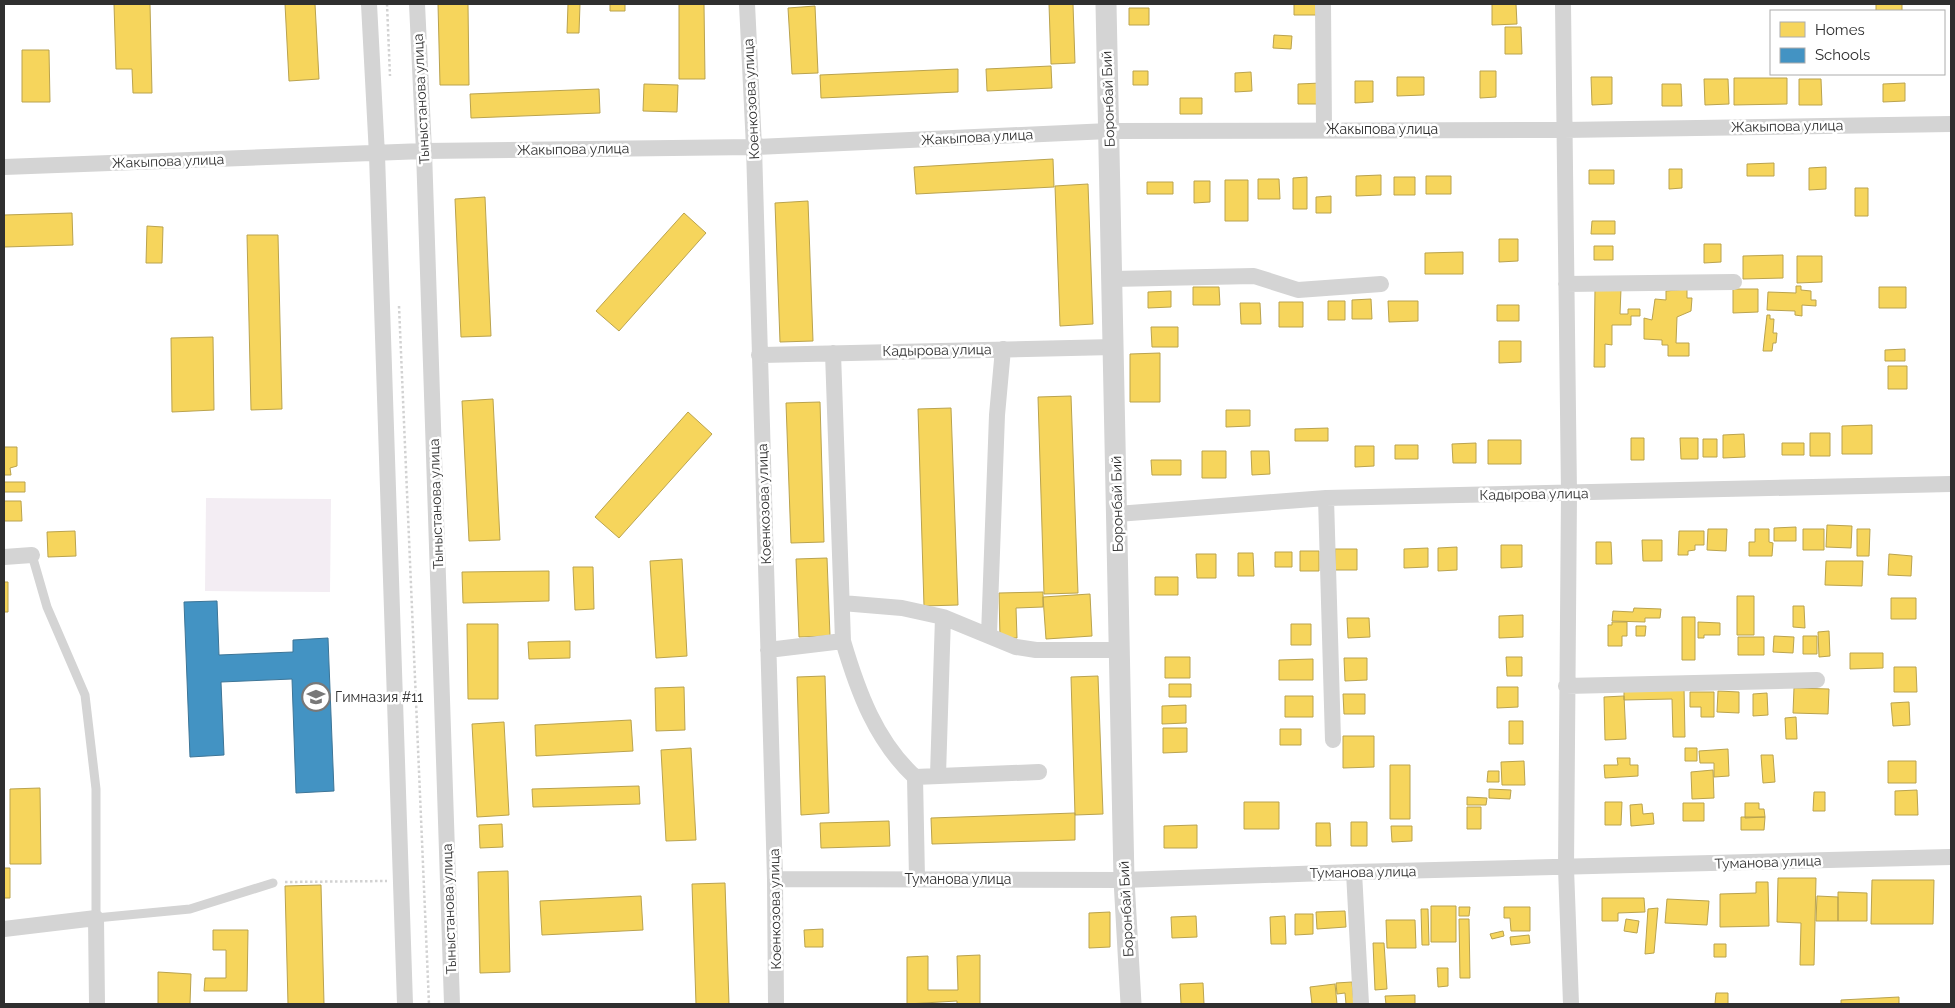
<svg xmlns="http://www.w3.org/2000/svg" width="1955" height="1008" viewBox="0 0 1955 1008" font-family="Raleway,sans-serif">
	<rect width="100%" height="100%" fill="#fff"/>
	<!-- green -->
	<path fill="#f3edf3" d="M206 498 331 499 330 592 205 591Z"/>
	<!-- homes -->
	<path fill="#f6d55c" stroke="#baa34e" d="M114 4H150L152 93H133L132 69H116Z
		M285 4H315L319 79 289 81Z
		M438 4H468L469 85H440Z
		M568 4H580L579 33H567Z
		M610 4H625V11H610Z
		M679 4H704L705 79H679Z
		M1049 4H1073L1075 63 1051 64Z
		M1294 4H1316V15H1294Z
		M1492 4H1516L1517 24 1492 25Z
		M1876 4H1902V11H1876Z
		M815 6 818 73 792 74 788 8Z
		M1129 8H1149V25H1129Z
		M1505 27H1521L1522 54H1505Z
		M1274 35 1292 36 1291 49 1273 48Z
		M22 50H49L50 102H22Z
		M1051 66 1052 88 987 91 986 69Z
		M958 69V92L821 98 820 75Z
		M1133 71H1148V85H1133Z
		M1480 71H1496V97L1480 98Z
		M1251 72 1252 91 1235 92V73Z
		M1397 77H1424V95L1397 96Z
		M1591 77H1612V104L1592 105Z
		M1734 78H1787V104L1734 105Z
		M1704 79H1728L1729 104 1705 105Z
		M1799 79H1821L1822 105H1799Z
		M1355 81H1373V102L1355 103Z
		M1321 83V104H1298V84Z
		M1905 83V101L1883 102V84Z
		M644 84 678 85 677 112 643 111Z
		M1662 84H1681L1682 106H1662Z
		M599 89 600 113 471 118 470 94Z
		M1180 98H1202V114H1180Z
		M1053 159 1054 187 916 194 914 167Z
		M1774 163V176H1747V164Z
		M1826 167V189L1809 190V168Z
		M1669 169H1682V188L1669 189Z
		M1589 170H1614V184H1589Z
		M1381 175V195L1356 196V176Z
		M1426 176H1451V194H1426Z
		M1307 177V209H1293V178Z
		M1394 177H1415V195H1394Z
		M1258 179H1279L1280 199H1258Z
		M1225 180H1248V221H1225Z
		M1194 181H1210V202L1194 203Z
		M1147 182H1173V194H1147Z
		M1088 184 1093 324 1060 326 1055 186Z
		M1855 188H1868V216H1855Z
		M1331 196V213H1316V197Z
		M485 197 491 336 461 337 455 199Z
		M808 201 813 341 780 342 775 203Z
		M72 213 73 245 4 247V215Z
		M684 213 706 233 619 331 596 311Z
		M1592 221H1615V234H1591Z
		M147 226 163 227 162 263H146Z
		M247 235H278L282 409 251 410Z
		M1499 239H1518V261L1499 262Z
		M1704 244H1721V262L1704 263Z
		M1594 246H1613V260H1594Z
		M1463 252V274H1425V253Z
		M1783 255V278L1743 279V256Z
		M1797 256H1822V282L1797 283Z
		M1796 286H1801V290L1811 291V300H1816V306L1802 305V316L1795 315V311L1767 310 1768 292 1796 293Z
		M1193 287H1219L1220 305H1193Z
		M1879 287H1906V308H1879Z
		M1595 289H1621L1620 314H1628V309H1640V316H1631V325H1612V345L1605 344V367H1594Z
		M1687 289V298H1692L1691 311 1677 317 1676 343H1689V356H1668V345H1662V340L1644 339V318L1652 320 1655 299 1666 300V291Z
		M1733 289H1758V312L1733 313Z
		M1171 291V307L1148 308V292Z
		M1371 299 1372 319H1352V300Z
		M1328 301H1345V320H1328Z
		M1388 301H1418V321L1389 322Z
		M1279 302H1303V327H1279Z
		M1240 303H1260L1261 324H1241Z
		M1497 305H1519V321H1497Z
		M1767 315H1770V319H1774L1773 333H1777L1776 343H1773L1772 351H1763Z
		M1151 327H1178V347H1152Z
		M213 337 214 410 172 412 171 338Z
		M1499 341H1521V362L1499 363Z
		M1905 349V361H1885V350Z
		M1160 353V402H1130V354Z
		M1888 366H1907V389H1888Z
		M1071 396 1078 593 1044 594 1038 397Z
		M493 399 500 540 469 541 462 401Z
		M820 402 824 542 791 543 786 403Z
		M951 408 958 605 924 606 918 409Z
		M1226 410H1250V426L1226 427Z
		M688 412 712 434 619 538 595 517Z
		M1872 425V454H1842V426Z
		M1328 428V441H1295V429Z
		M1810 433H1830V456H1810Z
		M1744 434 1745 457 1723 458V435Z
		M1631 438H1644V460H1631Z
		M1680 438H1698V459H1681Z
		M1703 439H1717V457H1703Z
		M1488 440H1521V464H1488Z
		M1476 443V463H1453L1452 444Z
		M1782 443H1804V455H1782Z
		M1395 445H1418V459H1395Z
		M1355 446H1374V466L1355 467Z
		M4 447H17V466L10 468 11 475H4Z
		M1202 451H1226V478H1202Z
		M1251 451H1269L1270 474 1252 475Z
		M1151 460H1181V475H1152Z
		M4 482H25V492H4Z
		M4 501H21L22 521H4Z
		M1827 525 1852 526 1851 548 1826 547Z
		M1796 527V541H1774V528Z
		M1708 529H1727L1726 551 1707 550Z
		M1755 529H1769V542L1773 543 1772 556H1749V542H1755Z
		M1803 529H1824V550H1803Z
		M1857 529H1870L1869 556H1857Z
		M75 531 76 556 48 557 47 532Z
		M1679 531H1704V545H1695V550L1688 551V555H1678Z
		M1642 540H1662V561H1643Z
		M1596 542H1611L1612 564H1596Z
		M1501 545H1522V567L1501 568Z
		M1457 547V570L1438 571V548Z
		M1428 548V567L1404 568V549Z
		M1335 549H1357V570H1335Z
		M1300 551H1319V571H1300Z
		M1275 552H1292V567H1275Z
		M1238 553H1253L1254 576H1238Z
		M1196 554H1216V578H1197Z
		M1889 554 1912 556 1911 576 1888 575Z
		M827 558 830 636 799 637 796 559Z
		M682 559 687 656 656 658 650 561Z
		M1826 561H1863L1862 586 1825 585Z
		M573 567H593L594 609 575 610Z
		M549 571V601L463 603 462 572Z
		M1155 577H1178V595H1155Z
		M4 582H8V612H4Z
		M1043 592V607L1016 608 1017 638H1000L999 593Z
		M1090 594 1092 636 1046 639 1043 597Z
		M1737 596H1754V635H1737Z
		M1891 598H1916V619H1891Z
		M1793 606H1804L1805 628 1793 627Z
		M1634 608 1661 609 1660 618H1645V622L1612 621 1613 611 1633 612Z
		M1523 615V637L1499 638V616Z
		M1682 617H1695V660H1682Z
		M1347 618H1369L1370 637 1348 638Z
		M1612 622H1627V636H1622V646H1608V625H1612Z
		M1698 622 1720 623V635H1704V638H1698Z
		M467 624H498V699H468Z
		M1291 624H1311V645H1291Z
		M1636 626H1646L1645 636H1636Z
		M1829 631 1830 656 1819 657 1818 632Z
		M1774 636 1794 637 1793 653 1773 652Z
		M1803 636H1817V654H1803Z
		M1738 637H1764V655H1738Z
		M570 641V658L529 659 528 642Z
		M1850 653H1883V668L1850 669Z
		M1165 657H1190V678H1165Z
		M1506 657H1522V676H1507Z
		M1344 658H1367V680L1345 681Z
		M1313 659V680H1279V660Z
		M1894 667H1916L1917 692H1894Z
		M825 676 829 813 801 815 797 677Z
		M1098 676 1103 814 1075 815 1071 677Z
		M1169 684H1191V697H1169Z
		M684 687 685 730 656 731 655 688Z
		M1497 687H1518V707L1497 708Z
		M1684 688 1685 737H1673L1672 699 1624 700V690Z
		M1794 688 1829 689 1828 714 1793 713Z
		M1718 691 1739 692V713L1717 712Z
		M1690 692H1714V717H1701V707H1690Z
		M1767 693 1768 715 1753 716V694Z
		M1343 694H1365V714H1344Z
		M1285 696H1313V717H1285Z
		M1624 696 1626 739 1605 740 1604 697Z
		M1909 702 1910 725 1893 726 1891 703Z
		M1186 705V723L1162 724V706Z
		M1796 717 1797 739H1786L1785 718Z
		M631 720 633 751 536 756 535 725Z
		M1509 721H1523V744H1509Z
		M504 722 509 815 477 817 472 724Z
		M1163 728H1187V752L1163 753Z
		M1280 729H1301V745H1280Z
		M1343 736H1374V767L1343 768Z
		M691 748 696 840 666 841 661 750Z
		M1685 748H1697V761H1685Z
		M1728 749 1729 776 1714 777V763H1700L1699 751Z
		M1761 755H1773L1775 782 1763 783Z
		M1617 758H1630V765H1638V776L1605 778 1604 765H1618Z
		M1524 761 1525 785H1502L1501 762Z
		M1888 761H1916V783H1888Z
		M1390 765H1410V819H1390Z
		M1713 770 1714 798 1692 799 1691 772Z
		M1488 771H1499V782H1487Z
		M639 786 640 804 533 807 532 789Z
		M40 788 41 864H10V789Z
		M1489 789 1511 790 1510 799 1489 798Z
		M1917 790 1918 815H1895V791Z
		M1814 792H1825V811H1813Z
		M1467 797 1487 798 1486 805H1467Z
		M1244 802H1279V829H1244Z
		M1605 802H1622L1621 825H1605Z
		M1683 803H1704V821H1683Z
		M1745 803H1759V809H1764L1765 817 1745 818Z
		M1642 804 1643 814 1653 813 1654 824 1631 826 1630 805Z
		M1467 807H1481V829H1467Z
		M1075 813V840L932 844 931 818Z
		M1741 817H1765L1764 830H1741Z
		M889 821 890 846 821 848 820 823Z
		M1351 822H1367V846H1351Z
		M1316 823H1330L1331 846H1316Z
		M502 824 503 847 480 848 479 825Z
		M1197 825V848H1164V826Z
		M1391 826H1412V841L1392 842Z
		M4 868H10V898H4Z
		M508 871 510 972 480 973 478 872Z
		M1778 878H1816L1814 965H1800L1801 923 1777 922Z
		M1872 880H1934L1933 924H1871Z
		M1756 882H1768L1769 926 1720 927V894L1756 893Z
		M725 883 729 1004H696L692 884Z
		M321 885 324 1004H288L285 886Z
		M1838 892 1867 893V921H1838Z
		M641 896 643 930 542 935 540 901Z
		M1817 896 1838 897V921H1816Z
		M1602 898H1644L1645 912 1618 913V921H1602Z
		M1667 899 1709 901 1707 925 1665 923Z
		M1431 906H1456V942H1431Z
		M1459 907H1470L1469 916H1459Z
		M1504 907H1530V931H1511L1510 918H1504Z
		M1658 908 1654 953 1645 954 1648 909Z
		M1421 909H1428L1429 945H1422Z
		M1345 911 1346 927 1317 929 1316 912Z
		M1110 912V947L1089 948V913Z
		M1295 914H1313V934L1295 935Z
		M1196 916 1197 937 1172 938 1171 917Z
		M1285 916 1286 944H1271L1270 917Z
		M1459 919H1469L1470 978H1460Z
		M1626 919 1639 921 1637 933 1624 931Z
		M1386 920H1415L1416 948H1387Z
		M823 929V947H805L804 930Z
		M213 930H248L247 991H204L205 978H226V950H213Z
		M1503 931 1504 936 1492 939 1490 934Z
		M1529 935 1530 943 1511 945 1510 937Z
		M1373 943H1384L1387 989 1375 990Z
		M1714 944H1726V957H1714Z
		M980 955V1004H957V1001L907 1004V957L928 956V990H958L957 956Z
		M1437 968H1448V986L1438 987Z
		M158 972 191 974 190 1004H158Z
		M1352 982 1354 1004H1346L1345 993 1337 994 1336 983Z
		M1203 983 1204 1004H1181L1180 984Z
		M1335 984 1337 1004H1312L1310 987Z
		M1716 993H1728V1004H1715Z
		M1415 995V1004H1386L1385 996Z
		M1899 997V1004H1841V1000Z"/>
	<!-- schools -->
	<path fill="#4393c3" stroke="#3d7597" d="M217 601 219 655 293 652V640L328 638 334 791 296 793 292 679 221 682 224 755 190 757 184 602Z"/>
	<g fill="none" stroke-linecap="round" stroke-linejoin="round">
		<!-- path -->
		<path stroke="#d2d2d2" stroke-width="2.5" stroke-dasharray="2.5 2.5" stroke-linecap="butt" d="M387 4 390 76
			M399 306 429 1004
			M285 882 387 881"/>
		<!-- service -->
		<path stroke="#d4d4d4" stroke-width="9" d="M32 555 47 607 85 695 96 789V918L190 909 273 883"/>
		<!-- minor -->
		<path stroke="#d4d4d4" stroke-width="16" d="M369 4 377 155 405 1004
			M417 4 424 151 452 1004
			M747 4 754 147 775 879 776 1004
			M1323 4 1324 129
			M1563 4 1569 494 1566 868 1571 1004
			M4 167 424 151 754 147 1109 131 1564 130 1951 124
			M1112 279 1254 276 1298 290 1381 284
			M1566 284 1734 282
			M833 353 843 641C858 692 876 741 915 777
			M759 355 1114 347
			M1326 498 1333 740
			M1117 514 1326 498 1951 484
			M4 557 32 555
			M842 603 902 608 943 617 1016 647 1036 650H1120
			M989 635 997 415 1003 349
			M768 650 843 641
			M1566 686 1817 680
			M938 775 943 617
			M1354 872 1361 1004
			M775 879 1124 880 1354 872 1951 857
			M917 879 915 777 1039 772
			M4 929 96 918 97 1004"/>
		<!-- tertiary -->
		<path stroke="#d4d4d4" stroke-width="21" d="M1106 4 1124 880 1131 1004"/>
	</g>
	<!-- icons -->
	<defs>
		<symbol id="school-ring" viewBox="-11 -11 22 22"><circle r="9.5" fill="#fff" stroke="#787878" stroke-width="1.5"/><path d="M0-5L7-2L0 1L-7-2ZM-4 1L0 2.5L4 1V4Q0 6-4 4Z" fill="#787878"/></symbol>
	</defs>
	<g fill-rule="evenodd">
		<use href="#school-ring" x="300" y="681" width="32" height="32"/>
	</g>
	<g text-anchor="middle" stroke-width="5" stroke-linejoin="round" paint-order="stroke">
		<!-- street labels -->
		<g font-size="14" fill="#2f2f2f" stroke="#fff">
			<text transform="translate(421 99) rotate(-93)" y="5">Тыныстанова улица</text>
			<text transform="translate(751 99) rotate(-93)" y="5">Коенкозова улица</text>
			<text transform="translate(1108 99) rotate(-92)" y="5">Боронбай Бий</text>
			<text transform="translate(1787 126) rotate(-1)" y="5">Жакыпова улица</text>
			<text x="1382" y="134">Жакыпова улица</text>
			<text transform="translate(977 137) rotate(-3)" y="5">Жакыпова улица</text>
			<text transform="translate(573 149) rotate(-1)" y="5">Жакыпова улица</text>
			<text transform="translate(168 161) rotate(-2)" y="5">Жакыпова улица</text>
			<text transform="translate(937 350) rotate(-1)" y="5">Кадырова улица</text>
			<text transform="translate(1534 494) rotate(-1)" y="5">Кадырова улица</text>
			<text transform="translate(436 504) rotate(-92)" y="5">Тыныстанова улица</text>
			<text transform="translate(764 504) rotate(-92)" y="5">Коенкозова улица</text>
			<text transform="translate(1117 504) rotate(-91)" y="5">Боронбай Бий</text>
			<text transform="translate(1768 862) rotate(-2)" y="5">Туманова улица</text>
			<text transform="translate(1363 872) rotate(-1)" y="5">Туманова улица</text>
			<text x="958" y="884">Туманова улица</text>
			<text transform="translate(449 909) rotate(-92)" y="5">Тыныстанова улица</text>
			<text transform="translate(775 909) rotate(-91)" y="5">Коенкозова улица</text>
			<text transform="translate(1126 909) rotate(-93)" y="5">Боронбай Бий</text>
		</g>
		<!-- poi labels -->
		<g font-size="14" fill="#2f2f2f" stroke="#fff" text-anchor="start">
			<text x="335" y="702">Гимназия #11</text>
		</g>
	</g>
	<!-- border -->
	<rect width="1955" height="1008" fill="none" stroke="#2f2f2f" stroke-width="10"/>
	<!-- legend -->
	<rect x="1770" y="10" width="175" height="65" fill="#ffffff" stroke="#acacac"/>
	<rect x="1780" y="22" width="25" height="15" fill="#f6d55c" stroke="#acacac"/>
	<text x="1815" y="35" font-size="15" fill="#2f2f2f">Homes</text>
	<rect x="1780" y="48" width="25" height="15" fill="#4393c3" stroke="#acacac"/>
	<text x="1815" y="60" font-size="15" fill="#2f2f2f">Schools</text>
</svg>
